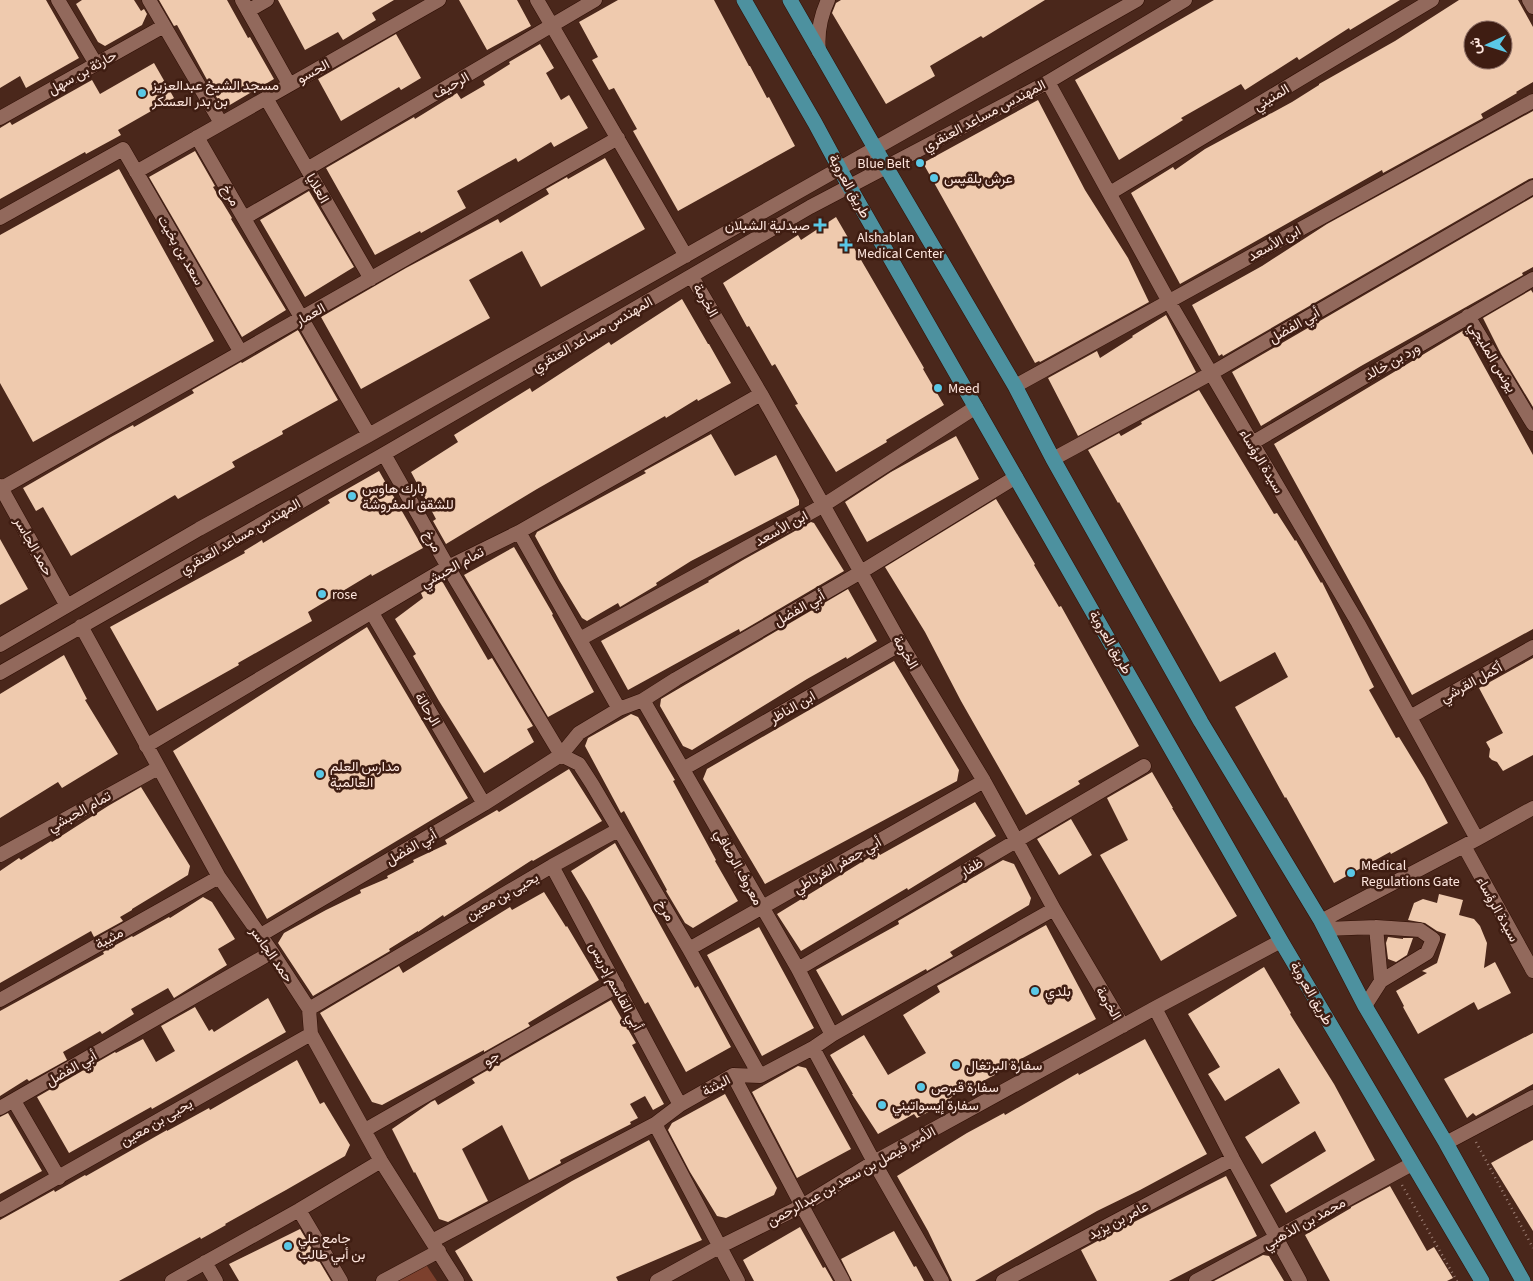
<svg xmlns="http://www.w3.org/2000/svg" width="1533" height="1281" viewBox="0 0 1533 1281" font-family="'Source Sans 3',Vazirmatn,sans-serif">
	<rect width="100%" height="100%" fill="#4a271b"/>
	<!-- green -->
	<path fill="#7c402d" d="M425 1263 437 1281H392Z"/>
	<!-- building -->
	<path fill="#efcaae" fill-rule="evenodd" d="M0 0H46L79 58 26 88 20 76 0 88Z
		M82 0H134L141 11 144 9 147 14 142 25 105 46 98 42 76 4Z
		M159 0H227L248 38 250 37 274 79 223 109 177 25 174 26Z
		M278 0H394L372 13 376 20 343 40 338 32 305 50Z
		M459 0H517L531 26 487 50Z
		M618 0H714L749 66H750L767 98 769 97 795 146 678 211 633 131 637 129 614 88 609 90 592 60 598 57 579 22Z
		M841 0H1045L983 38 981 36 930 66 935 76 886 104 832 13 836 3Z
		M1214 0H1400L1350 30 1349 28 1299 60 1297 57 1245 90 1241 84 1181 118 1183 120 1119 160 1075 80Z
		M1459 0H1518L1533 27V82L1516 92 1517 93 1481 114 1483 118 1383 173 1382 170 1180 284 1131 193 1173 167 1175 170 1205 149 1292 102 1319 85V84L1395 41ZM1473 30H1503V60H1473Z
		M396 34 421 78 401 90 399 87 341 121 318 79Z
		M540 44 554 68 546 73 561 100 569 95 588 128 554 147 551 142 518 162 516 158 457 191 466 208 421 233 420 231 375 255 326 168 414 117 415 119 457 93 461 99 485 85 483 81 510 64 509 62Z
		M154 63 174 98 118 130 121 135 86 154 85 152 0 199V128L10 122 12 125 92 80 100 94Z
		M1038 100 1085 190 1128 258 1149 302 1040 362 1039 361 1035 363 923 163Z
		M1533 111V178L1529 179 1223 356 1222 354 1219 356 1192 305 1262 266 1327 224Z
		M195 151 215 186 213 187 232 218 231 219 286 310 242 337 149 177Z
		M605 158 645 229 541 287 522 251 469 280 490 318 361 389 321 317 406 268 498 219 500 223 549 194 546 189 567 177 568 179Z
		M119 169 214 341 33 442 0 383V235Z
		M309 191 354 267 305 297 260 220Z
		M1533 197V267L1522 273 1523 275 1361 366 1261 426 1232 372Z
		M836 217 924 368 923 369 944 405 886 440 887 442 836 472 795 405 798 404 775 364 772 366 749 326 747 327 723 283 798 235 801 240Z
		M1531 290 1533 293V407L1501 354 1483 318Z
		M682 299 708 344H709L731 383 698 401 697 399 666 418 665 416 537 489 446 544 433 521 436 519 411 472 458 442 454 435 530 388 532 392 609 342 611 345Z
		M1166 315 1196 372 1078 436 1048 378 1097 351 1100 358 1133 337 1132 336Z
		M298 330 338 400 282 431 283 434 232 462 235 467 178 499 175 495 71 556 43 507 36 511 23 488 111 437 133 425 134 427 194 393 192 390 241 362 242 363Z
		M1464 330 1533 455V629L1412 695 1274 444Z
		M1199 390 1274 514 1277 513 1295 541 1296 540 1321 583 1322 582 1374 687 1369 690 1396 738 1399 737 1424 778 1448 823 1391 854 1390 852 1334 883 1286 797 1285 798 1235 707 1288 677 1275 652 1220 682 1119 502 1118 503 1088 450 1119 433 1121 436 1142 424 1141 422Z
		M711 434 735 476 776 455 799 500V505L691 561 656 583 657 585 620 607 618 603 587 621 582 618 559 580 535 536 537 532 646 473 644 471Z
		M956 436 979 479 867 542 845 502 891 472Z
		M379 471 423 548 372 576 371 574 308 612 312 621 238 663 239 665 157 711 110 627 245 553 244 551 262 540 263 543 330 503 328 500Z
		M996 499 1035 564 1034 565 1059 607 1061 606 1139 746 1078 781 1080 784 1026 815 961 701 925 632 885 567Z
		M811 522 814 523 844 571 740 632 739 629 628 690 601 641 709 582 708 581 743 560Z
		M0 539 28 589 0 605Z
		M514 547 553 614 552 615 594 692 548 717 464 575Z
		M442 581 488 660 492 658 533 726 527 729 534 742 484 773 439 701 413 656 416 654 395 619 423 598 421 593Z
		M848 589 877 641 847 659 846 657 807 679 692 750 683 746 660 706 661 699Z
		M367 627 468 798 267 919 173 751Z
		M64 655 87 699 85 700 118 754 62 788 58 782 0 818V694Z
		M1533 658V755L1503 771 1497 762 1492 760 1489 757 1490 749 1486 742 1503 733 1479 688Z
		M894 661 959 770 957 781 765 884 703 779 707 769Z
		M631 714 638 717 675 780 673 781 716 860 715 861 738 901 693 928 685 923 666 891 667 890 624 811 621 813 585 746 588 738Z
		M569 769 602 821 533 861 532 860 444 917 443 915 418 932V931L389 949 390 951 313 996 278 943 284 933 326 910 361 893 360 890 388 878 387 876 414 862 413 860 447 844 445 840 497 810 499 812Z
		M1152 772 1173 808H1172L1237 916 1161 961 1100 855 1128 840 1107 798Z
		M141 787 190 866 188 875 132 909V910L120 917 123 921 94 937 91 931 0 983V871L19 858 21 860 51 841 52 842 108 806Z
		M975 802 996 836 908 890 907 888 801 951 777 914 878 852 880 855Z
		M1071 819 1092 855 1059 875 1037 839Z
		M615 843 695 988 698 986 731 1047 686 1072 648 1002 645 1004 589 901 571 871Z
		M1003 860 1014 864 1031 898 1029 905 950 952 953 956 927 971 926 969 842 1016 816 970 899 924 898 921Z
		M544 892 566 927 567 926 599 980 528 1023 530 1026 484 1052V1050L382 1105 372 1102 320 1013 399 966 403 973 510 907 512 910Z
		M1439 894 1463 900 1459 915 1474 919 1480 926 1487 943 1484 968 1495 962 1511 993 1478 1010 1474 1002 1418 1034 1403 1007 1404 1006 1396 991 1427 973 1422 971 1437 963 1446 934 1437 931 1425 923 1408 920 1414 903 1423 899 1437 903Z
		M203 897 212 902 235 939 218 949 227 965 174 998 168 988 131 1009 134 1014 102 1034 100 1031 63 1052 67 1060 29 1081 27 1079 0 1096V1011L104 954 103 952 132 936 133 937 169 917 170 918Z
		M1046 925 1096 1019 1019 1060 1020 1062 950 1098 951 1100 917 1118 914 1114 878 1134 852 1094H853L830 1055 864 1035 888 1075 926 1053 903 1015 940 992 937 986Z
		M759 927 814 1028 762 1056 707 955Z
		M1388 937 1403 939V938H1413L1407 955 1396 962 1388 959 1386 943Z
		M1264 967 1291 1013 1290 1014 1334 1084 1375 1160 1286 1213 1270 1185 1326 1151 1315 1131 1262 1164 1245 1137 1300 1103 1279 1068 1225 1101 1208 1074 1220 1067 1188 1014Z
		M268 998 286 1032 175 1096 152 1109 151 1107 69 1153 37 1097 115 1052 116 1053 143 1039 156 1062 175 1051 161 1026 195 1007 209 1031 212 1029 214 1032Z
		M611 1000 636 1043 632 1045 664 1104 653 1110 645 1096 630 1104 638 1118 630 1122 631 1124 560 1160 561 1163 529 1180 502 1125 462 1149 488 1201 448 1222 439 1219 415 1172 414 1173 392 1129 431 1102 435 1100 438 1105 475 1083 472 1079Z
		M1533 1033V1084L1476 1116 1473 1113 1467 1118 1444 1079Z
		M1145 1039 1207 1154 1140 1190 1097 1211 975 1281H952L928 1231 897 1176 967 1133 1004 1113 1005 1115 1078 1073 1079 1075Z
		M297 1060 320 1104 324 1102 350 1145 345 1156 286 1190 225 1224 226 1225 201 1239 200 1237 119 1281H0V1220L54 1190 55 1192 85 1175 86 1176 167 1130V1131L209 1108 210 1110Z
		M798 1066 806 1068 851 1149 797 1178 752 1092Z
		M725 1094 777 1188 774 1195 726 1218 717 1216 690 1172 668 1130 672 1123Z
		M8 1113 42 1171 0 1194V1117Z
		M649 1140 702 1240 616 1277 618 1281H473L455 1251 572 1181Z
		M1533 1140V1231L1491 1163Z
		M1226 1176 1257 1236 1169 1281H1097L1081 1250 1116 1231Z
		M1390 1186 1427 1251 1434 1247 1453 1278 1447 1281H1330L1305 1235 1351 1208V1207Z
		M800 1227 823 1268 825 1267 833 1281H754L743 1260Z
		M300 1229 331 1281H239L229 1264Z
		M894 1231 914 1267 916 1266 924 1281H852L841 1259Z
		M1263 1255 1269 1256 1284 1281H1214Z"/>
	<g fill="none" stroke-linecap="round" stroke-linejoin="round">
		<defs>
			<path id="minor" d="M58 0 96 64
				M149 0 221 123
				M242 0 289 84
				M537 0 686 256
				M1529 0 1533 7
				M248 11 267 0
				M819 52C817 33 820 17 828 0
				M1048 82 1168 300 1358 623 1477 839
				M266 98 371 279
				M0 118 164 26
				M197 137 369 435
				M307 169 595 0
				M136 172 439 0
				M1110 193 1432 0
				M0 218 123 149 240 351
				M244 218 312 179
				M692 277 761 394 901 644 984 781 1054 909 1123 1026
				M1468 316 1533 424
				M1015 386 1533 101
				M1252 443 1533 279
				M384 454 448 567 561 755 579 764 592 784 689 949 760 1076
				M1053 459 1210 374 1533 187
				M0 486 67 606
				M2 488C206 371 412 255 618 138
				M519 532 619 709
				M372 613 484 804
				M81 626 219 877 272 952 309 1009 311 1034 381 1161 457 1281
				M580 639 824 505 976 407
				M0 645 199 529 369 435 1137 0
				M0 673 384 454 810 207 1048 82 1185 0
				M643 700 798 969 832 1035
				M1410 717 1533 647
				M146 746 448 567 519 532 761 394
				M683 769 901 644
				M1464 846 1533 971
				M0 855 158 768
				M552 866 680 1105
				M1321 921 1477 839 1533 808
				M1376 927 1381 981
				M1326 929 1376 927 1420 930 1433 939 1427 953 1381 981 1365 1006
				M259 936 484 804 561 755 579 733 619 709 643 700 676 679 861 572 1016 477
				M689 949 984 781
				M798 969 1144 766
				M0 1000 219 877
				M1155 1008 1233 1159 1300 1281
				M309 1009 552 866 618 830
				M813 1048 874 1162 942 1281
				M733 1075 802 1206 843 1281
				M14 1101 59 1178
				M0 1108 272 952
				M655 1124 738 1281
				M365 1130 617 986
				M1446 1143 1533 1097
				M0 1210 311 1034
				M299 1210 341 1281
				M432 1241 655 1124 680 1105 733 1075 760 1076 813 1048 832 1035 1054 909
				M205 1262 216 1281
				M172 1281 299 1210 381 1161
				M383 1281 439 1251
				M657 1281 719 1247 802 1206 874 1162 1155 1008 1281 941
				M1003 1281 1233 1159
				M1196 1281 1412 1164"/>
			<path id="major" d="M744 0 815 123 849 186 1281 941 1482 1281
				M790 0 875 148 1015 386 1053 459 1201 722 1321 921 1365 1006 1446 1143 1523 1281"/>
		</defs>
		<!-- minor casing -->
		<use href="#minor" stroke="#2f0e04" stroke-width="15"/>
		<!-- major casing -->
		<use href="#major" stroke="#2f0e04" stroke-width="16"/>
		<!-- path -->
		<path stroke="#9d7f75" stroke-width="2.5" stroke-dasharray="1 4" stroke-linecap="butt" d="M1476 1142 1533 1248
			M1402 1185 1457 1281"/>
		<!-- minor -->
		<use href="#minor" stroke="#92695c" stroke-width="14"/>
		<!-- major -->
		<use href="#major" stroke="#4d919f" stroke-width="15"/>
	</g>
	<!-- markers -->
	<g fill="#5ac8e6" stroke="#3f1d12" stroke-width="2">
		<circle cx="142" cy="93" r="5"/>
		<circle cx="920" cy="163" r="5"/>
		<circle cx="934" cy="178" r="5"/>
		<path d="M817.5 217.5h5v5h5v5h-5v5h-5v-5h-5v-5h5z"/>
		<path d="M843.5 237.5h5v5h5v5h-5v5h-5v-5h-5v-5h5z"/>
		<circle cx="938" cy="388" r="5"/>
		<circle cx="352" cy="496" r="5"/>
		<circle cx="322" cy="594" r="5"/>
		<circle cx="320" cy="774" r="5"/>
		<circle cx="1351" cy="873" r="5"/>
		<circle cx="1035" cy="991" r="5"/>
		<circle cx="956" cy="1065" r="5"/>
		<circle cx="921" cy="1087" r="5"/>
		<circle cx="882" cy="1105" r="5"/>
		<circle cx="288" cy="1246" r="5"/>
	</g>
	<g text-anchor="middle" stroke-width="5" stroke-linejoin="round" paint-order="stroke">
		<!-- street labels -->
		<g font-size="14" fill="#fee6de" stroke="#3f1d12">
			<text transform="translate(313 71) rotate(-29)" y="5">الحسو</text>
			<text transform="translate(82 72) rotate(-29)" y="5">حارثة بن سهل</text>
			<text transform="translate(451 85) rotate(-30)" y="5">الرحيف</text>
			<text transform="translate(1271 97) rotate(-31)" y="5">المنيني</text>
			<text transform="translate(984 115) rotate(-28)" y="5">المهندس مساعد العنقري</text>
			<text transform="translate(850 186) rotate(61)" y="5">طريق العروبة</text>
			<text transform="translate(318 188) rotate(60)" y="5">العلايا</text>
			<text transform="translate(231 195) rotate(60)" y="5">مرخ</text>
			<text transform="translate(1274 243) rotate(-29)" y="5">ابن الأسعد</text>
			<text transform="translate(181 250) rotate(60)" y="5">سعد بن بخيت</text>
			<text transform="translate(706 300) rotate(60)" y="5">الخرمة</text>
			<text transform="translate(310 314) rotate(-29)" y="5">العمار</text>
			<text transform="translate(1294 325) rotate(-30)" y="5">أبي الفضل</text>
			<text transform="translate(592 334) rotate(-30)" y="5">المهندس مساعد العنقري</text>
			<text transform="translate(1493 357) rotate(59)" y="5">يونس المليجي</text>
			<text transform="translate(1392 361) rotate(-30)" y="5">ورد بن خالد</text>
			<text transform="translate(1262 461) rotate(59)" y="5">سيدة الرؤساء</text>
			<text transform="translate(781 528) rotate(-29)" y="5">ابن الأسعد</text>
			<text transform="translate(240 536) rotate(-30)" y="5">المهندس مساعد العنقري</text>
			<text transform="translate(433 541) rotate(60)" y="5">مرخ</text>
			<text transform="translate(34 546) rotate(61)" y="5">حمد الجاسر</text>
			<text transform="translate(452 567) rotate(-29)" y="5">تمام الحبشي</text>
			<text transform="translate(799 608) rotate(-30)" y="5">أبي الفضل</text>
			<text transform="translate(1111 642) rotate(60)" y="5">طريق العروبة</text>
			<text transform="translate(906 652) rotate(59)" y="5">الخرمة</text>
			<text transform="translate(1471 682) rotate(-29)" y="5">أكمل القرشي</text>
			<text transform="translate(792 707) rotate(-30)" y="5">ابن الناظر</text>
			<text transform="translate(428 709) rotate(59)" y="5">الرحالة</text>
			<text transform="translate(79 811) rotate(-29)" y="5">تمام الحبشي</text>
			<text transform="translate(411 847) rotate(-30)" y="5">أبي الفضل</text>
			<text transform="translate(837 865) rotate(-30)" y="5">أبي جعفر الغرناطي</text>
			<text transform="translate(739 867) rotate(61)" y="5">معروف الرصافي</text>
			<text transform="translate(971 867) rotate(-31)" y="5">ظفار</text>
			<text transform="translate(502 896) rotate(-30)" y="5">يحيى بن معين</text>
			<text transform="translate(1498 909) rotate(61)" y="5">سيدة الرؤساء</text>
			<text transform="translate(666 910) rotate(59)" y="5">مرخ</text>
			<text transform="translate(109 938) rotate(-29)" y="5">مثيبة</text>
			<text transform="translate(272 954) rotate(55)" y="5">حمد الجاسر</text>
			<text transform="translate(616 986) rotate(62)" y="5">أبي القاسم إدريس</text>
			<text transform="translate(1312 993) rotate(60)" y="5">طريق العروبة</text>
			<text transform="translate(1109 1003) rotate(59)" y="5">الخرمة</text>
			<text transform="translate(491 1058) rotate(-30)" y="5">جو</text>
			<text transform="translate(71 1068) rotate(-30)" y="5">أبي الفضل</text>
			<text transform="translate(716 1085) rotate(-28)" y="5">البثنة</text>
			<text transform="translate(156 1122) rotate(-30)" y="5">يحيى بن معين</text>
			<text transform="translate(851 1176) rotate(-29)" y="5">الأمير فيصل بن سعد بن عبدالرحمن</text>
			<text transform="translate(1118 1220) rotate(-28)" y="5">عامر بن يزيد</text>
			<text transform="translate(1304 1223) rotate(-29)" y="5">محمد بن الذهبي</text>
		</g>
		<!-- poi labels -->
		<g font-size="14" fill="#fee6de" stroke="#3f1d12" text-anchor="start">
			<text x="152" y="90">مسجد الشيخ عبدالعزيز<tspan x="152" dy="16">بن بدر العسكر</tspan></text>
			<text x="910" y="168" text-anchor="end">Blue Belt</text>
			<text x="944" y="183">عرش بلقيس</text>
			<text x="810" y="230" text-anchor="end">صيدلية الشبلان</text>
			<text x="857" y="242">Alshablan<tspan x="857" dy="16">Medical Center</tspan></text>
			<text x="948" y="393">Meed</text>
			<text x="362" y="493">بارك هاوس<tspan x="362" dy="16">للشقق المفروشة</tspan></text>
			<text x="332" y="599">rose</text>
			<text x="330" y="771">مدارس العلم<tspan x="330" dy="16">العالمية</tspan></text>
			<text x="1361" y="870">Medical<tspan x="1361" dy="16">Regulations Gate</tspan></text>
			<text x="1045" y="996">بلدي</text>
			<text x="966" y="1070">سفارة البرتغال</text>
			<text x="931" y="1092">سفارة قبرص</text>
			<text x="892" y="1110">سفارة إيسواتيني</text>
			<text x="298" y="1243">جامع علي<tspan x="298" dy="16">بن أبي طالب</tspan></text>
		</g>
	</g>
	<!-- north arrow -->
	<g transform="translate(1488 45) rotate(266)"><circle r="24" fill="#3f1d12" stroke="#8b6d64"/>
	<path d="M0-4L9 19L0 12L-9 19Z" fill="#5ac8e6"/>
	<text y="-8" font-size="14" font-weight="bold" text-anchor="middle" fill="#fee6de">ش</text>
	</g>
</svg>
